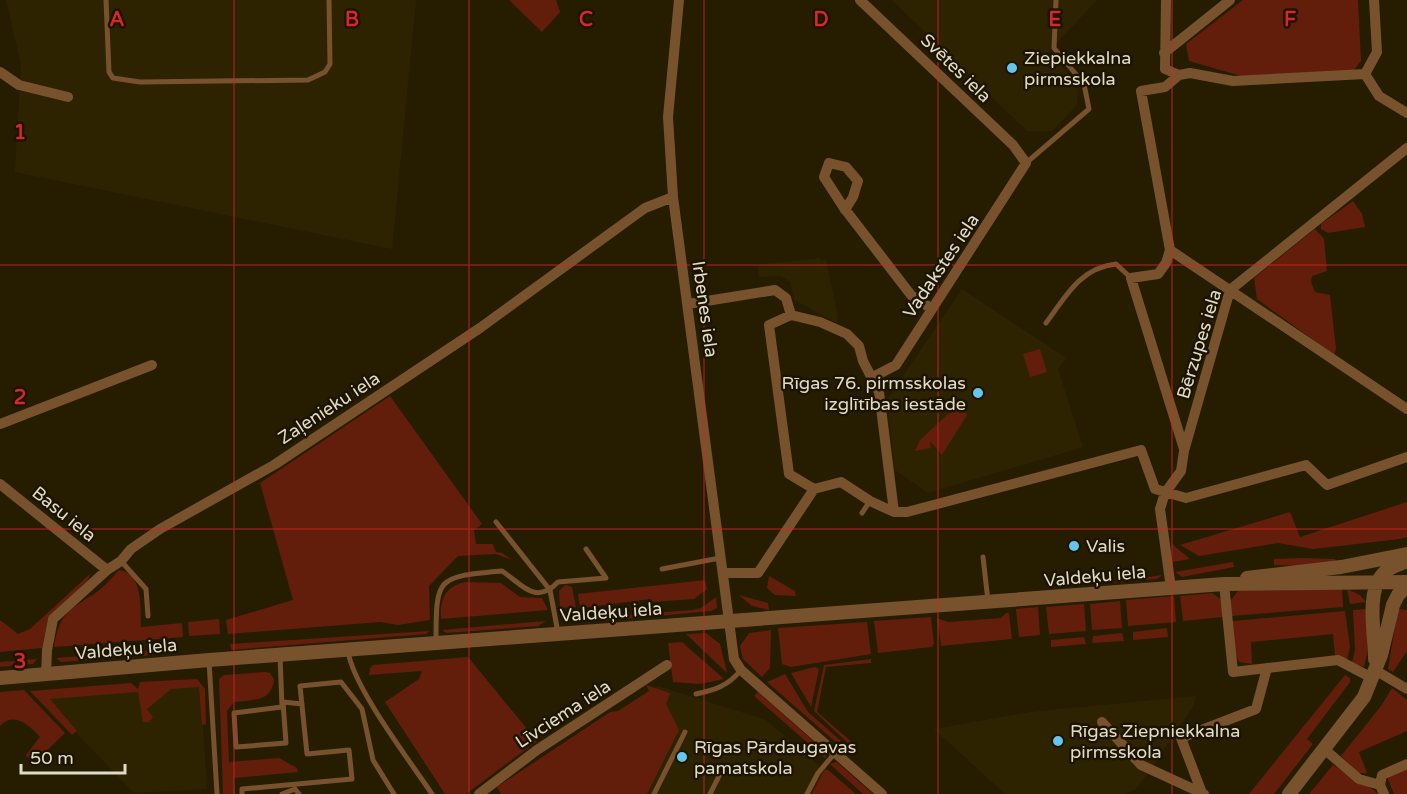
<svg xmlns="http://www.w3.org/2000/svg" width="1407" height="794" viewBox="0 0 1407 794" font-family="'Varela Round',sans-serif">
	<rect width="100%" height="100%" fill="#261d01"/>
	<!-- built -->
	<path fill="#2e2300" d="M6 0H416L392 249 15 172 21 65Z
		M892 0H1097L1048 52 1078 83 1077 105 1052 131H1027Z
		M820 258 821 261 826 260 838 316 837 323 794 300 790 282 781 276 759 277 758 265Z
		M962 289 1066 358 1058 369 1083 447 928 493 895 470 887 400Z
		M200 683 207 789 134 793 43 698Z
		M658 686 766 720 852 794H501Z
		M1196 696 1194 705 1151 769 1136 789 1124 794H1005L934 729 1031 712Z"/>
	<!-- green -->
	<path fill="#621e0a" d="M509 0H556L560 12 542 32Z
		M1243 0H1358L1361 61 1353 71 1241 76 1189 61 1186 44Z
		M1353 201 1362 214 1365 227 1328 233 1321 229V224Z
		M1315 229 1324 239 1327 271 1312 276 1311 282 1315 292 1330 295 1336 349 1334 355 1257 299 1254 278Z
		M1040 349 1047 372 1030 377 1023 354Z
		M390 396 482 524 474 530 476 544H493L496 552 502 553 512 560 496 554 458 556 429 586 430 620 398 625 380 622 228 634 226 620 293 600 260 483Z
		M958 405 967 415 942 455 930 441 931 448 915 451 920 440Z
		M1407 502V537L1400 539 1313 549 1278 543 1199 556 1180 545 1290 512 1300 537Z
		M1172 544 1190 559 1173 562Z
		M1302 558 1335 559 1337 564 1301 566 1274 565V559Z
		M1233 562 1234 567 1182 577 1175 572Z
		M119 570C144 574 140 608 141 627L182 623 183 637 54 647C58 618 67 610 91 596 101 590 111 579 119 570Z
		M90 574 88 580 48 618 42 648 0 652V620L18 634 30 629Z
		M1162 575 1157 579 1107 583Z
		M769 576 795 591 796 596 775 595 767 588Z
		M705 580 707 589 694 599 652 602 651 599 580 608 578 594Z
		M465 582 501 583 520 597 542 598 548 610 441 619C440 600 444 587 465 582Z
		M565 585 572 587 576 607 560 608 559 591Z
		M1342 589 1343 607 1231 616 1230 601 1238 591Z
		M1347 589 1360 595 1366 602 1350 604Z
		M1212 593 1222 600 1223 617 1183 621 1180 596Z
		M739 595 768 603 769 610 752 606Z
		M1174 596 1176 622 1128 626 1126 600Z
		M716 597 717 608 711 611 604 621 582 618 693 610 701 608Z
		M1120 601 1122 628 1092 630 1090 604Z
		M1084 604 1086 631 1049 634 1046 607Z
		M1038 607 1040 635 1019 637 1016 609Z
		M1367 609V653L1364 667 1352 663 1355 650 1353 610Z
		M1398 609 1407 610V651L1393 672 1388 669Z
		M1345 611 1350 647 1347 660 1335 655 1333 634 1251 642 1252 664 1239 662 1235 653 1232 621Z
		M1006 613H1009L1012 639 941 646 937 618 948 622 1001 618Z
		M931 617 934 644 932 647 878 653 874 621Z
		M219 619 220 634 189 636 188 622Z
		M546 621 538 626 446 633 442 630Z
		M867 622 871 654 791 667 782 664 778 628Z
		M1167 628 1168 637 1133 640V632Z
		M771 630 770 668 762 677 743 659 740 646 749 633Z
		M429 631 426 634 231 650 230 644Z
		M706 633 720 644 727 673 686 634Z
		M1122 633 1124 641 1092 643 1093 636Z
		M1084 637 1086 644 1051 647V640Z
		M682 642 724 679 700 684 673 682 668 643Z
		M155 650 153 655 61 662 56 658Z
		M468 657 537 741 466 794H445L385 702 419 679 422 671 369 675 370 668 373 665Z
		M37 659 33 664 0 667V662Z
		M871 659V663L826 667 817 712 854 744 852 747 814 711 824 665Z
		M815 667 819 669 811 707 791 673Z
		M266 672 270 673 274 679C272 702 253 700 234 702L227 711 229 762 279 758 297 768 298 772 234 778 235 794H223L219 679 224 675Z
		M785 674 808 712 849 748 847 752 767 682Z
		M1345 675 1350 678V682L1307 739 1313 744 1274 794H1249Z
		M197 679 205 689 206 724 202 725 199 687 171 689 147 709 153 717 149 722H143L138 692 50 699 77 731 72 735 30 691 131 683 138 689 140 682Z
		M646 685 670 693 666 704 679 730 647 794H501L497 787 610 712 618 711 649 691Z
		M1392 688 1407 700V731L1359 752 1367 773H1359L1341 756 1381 706Z
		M24 690 65 733 35 762H32L26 755 40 737C29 725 14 711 0 726V692Z
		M758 692 828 754 825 758 754 696Z
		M836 762 839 764 873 794H863L830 764Z
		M1333 765C1343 772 1374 788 1378 794H1309Z
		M1407 768V794H1394L1387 777Z
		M825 769 828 770 856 794H812Z"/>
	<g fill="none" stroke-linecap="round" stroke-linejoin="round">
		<!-- service -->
		<path stroke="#78522c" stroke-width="5" d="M106 0 109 72 113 78 140 82 308 80 325 72 330 64 329 0
			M1026 163 1089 109 1084 84 1054 48 1056 0
			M1046 323C1066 296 1080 268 1116 264L1131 278
			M862 513 870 501
			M496 522 550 590 558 633
			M983 557 988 601
			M121 561 146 589 148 616
			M662 569 720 558
			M436 641C436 576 437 577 502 571 522 584 535 606 558 582L606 578 586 549
			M348 651C353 687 410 761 432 794
			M280 656 282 707 234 713 236 747 286 743 283 702 302 704
			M209 661 217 794
			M696 694C715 690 728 686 741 670
			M242 794V789L352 779 349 750 307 754 300 686 341 682 362 709 373 760 394 794
			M282 794 295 789 299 794
			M654 794 685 732
			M710 794 721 772
			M807 794 818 773 835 753"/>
		<!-- minor -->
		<path stroke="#78522c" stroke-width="10" d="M679 0 668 117 673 197 734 659 741 670 882 794
			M860 0 1013 145 1026 163 896 365 873 377
			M1166 0 1165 69 1179 75 1190 73 1233 81 1365 74 1377 52 1374 0
			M1164 53 1230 0
			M0 72 19 85 68 97
			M1365 74 1379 96 1407 113
			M1179 75 1165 87 1141 91 1170 250 1166 263 1158 274 1131 278 1184 449
			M845 210 853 197 858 181 846 167 829 163 824 177 844 208 911 295 932 309
			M1170 250 1407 409
			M688 304 775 290 786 298 791 315 820 322 847 334 859 346 863 361 879 392 894 512H907L1141 450 1155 489 1186 498 1306 465 1327 485 1407 457
			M791 315 769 325 789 474 814 489
			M0 424 152 365
			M0 484 107 570
			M724 573H758L814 489 841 482 870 501 894 512
			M1224 584 1233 672 1338 660 1372 678
			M1171 588 1160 509 1165 493 1181 471 1184 451 1230 290 1407 148
			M1375 670 1407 689
			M46 674 47 650 53 619 107 570 121 561 131 549 160 529 274 465 480 328 645 208 673 197
			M1102 722 1141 765 1204 794
			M1323 748 1359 779 1380 785
			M479 794 537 750 667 665
			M1200 794 1202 793 1181 738 1256 709 1267 668
			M1384 794 1380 785 1382 775 1407 764"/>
		<!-- tertiary -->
		<path stroke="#78522c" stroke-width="14" d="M1247 578 1341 567 1407 554
			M1375 659C1375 635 1366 594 1382 575 1388 567 1398 565 1407 561
			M0 678 209 660 1224 584 1407 582
			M1289 794 1364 697 1381 655 1393 605 1398 595 1407 586"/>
	</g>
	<!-- grid -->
	<path fill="none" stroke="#d62828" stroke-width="1.5" stroke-opacity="0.55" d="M234 0V794M469 0V794M704 0V794M938 0V794M1172 0V794M0 265H1407M0 529H1407"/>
	<!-- markers -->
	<g fill="#65c5ee" stroke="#1d1400" stroke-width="2">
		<circle cx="1012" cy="68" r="6"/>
		<circle cx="978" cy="393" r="6"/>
		<circle cx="1074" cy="546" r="6"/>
		<circle cx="1058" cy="741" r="6"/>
		<circle cx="682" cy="757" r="6"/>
	</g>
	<g text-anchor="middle" stroke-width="5" stroke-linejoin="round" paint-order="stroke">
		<!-- poi labels -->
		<g font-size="18" fill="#e0dac9" stroke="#1d1400" text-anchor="start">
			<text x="1024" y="64">Ziepiekkalna<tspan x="1024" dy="21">pirmsskola</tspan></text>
			<text x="966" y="389" text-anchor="end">Rīgas 76. pirmsskolas<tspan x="966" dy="21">izglītības iestāde</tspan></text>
			<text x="1086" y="552">Valis</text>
			<text x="1070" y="737">Rīgas Ziepniekkalna<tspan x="1070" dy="21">pirmsskola</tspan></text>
			<text x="694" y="753">Rīgas Pārdaugavas<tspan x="694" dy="21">pamatskola</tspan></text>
		</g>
		<!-- street labels -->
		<g font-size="18" fill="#e0dac9" stroke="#1d1400">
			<text transform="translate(956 68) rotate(44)" y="6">Svētes iela</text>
			<text transform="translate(941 266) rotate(-56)" y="6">Vadakstes iela</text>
			<text transform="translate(705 309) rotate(82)" y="6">Irbenes iela</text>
			<text transform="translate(1199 344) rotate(-73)" y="6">Bērzupes iela</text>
			<text transform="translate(329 408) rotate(-33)" y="6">Zaļenieku iela</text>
			<text transform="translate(64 514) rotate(39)" y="6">Basu iela</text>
			<text transform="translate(1095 576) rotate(-5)" y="6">Valdeķu iela</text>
			<text transform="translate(611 612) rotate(-4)" y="6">Valdeķu iela</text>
			<text transform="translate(126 649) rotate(-5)" y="6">Valdeķu iela</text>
			<text transform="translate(563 714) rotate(-33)" y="6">Līvciema iela</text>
		</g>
	</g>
	<g font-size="20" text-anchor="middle" font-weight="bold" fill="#d62828" stroke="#1d1400" stroke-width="5" stroke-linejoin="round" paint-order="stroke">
		<text x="117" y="26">A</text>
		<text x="352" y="26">B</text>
		<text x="586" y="26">C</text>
		<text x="821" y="26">D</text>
		<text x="1055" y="26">E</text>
		<text x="1290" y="26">F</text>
		<text x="20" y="139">1</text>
		<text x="20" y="404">2</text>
		<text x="20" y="668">3</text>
	</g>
	<!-- scale -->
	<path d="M21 764v9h104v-9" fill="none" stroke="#e0dac9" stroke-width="3"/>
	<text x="30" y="764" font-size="18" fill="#e0dac9" stroke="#1d1400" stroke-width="4.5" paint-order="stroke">50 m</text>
</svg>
